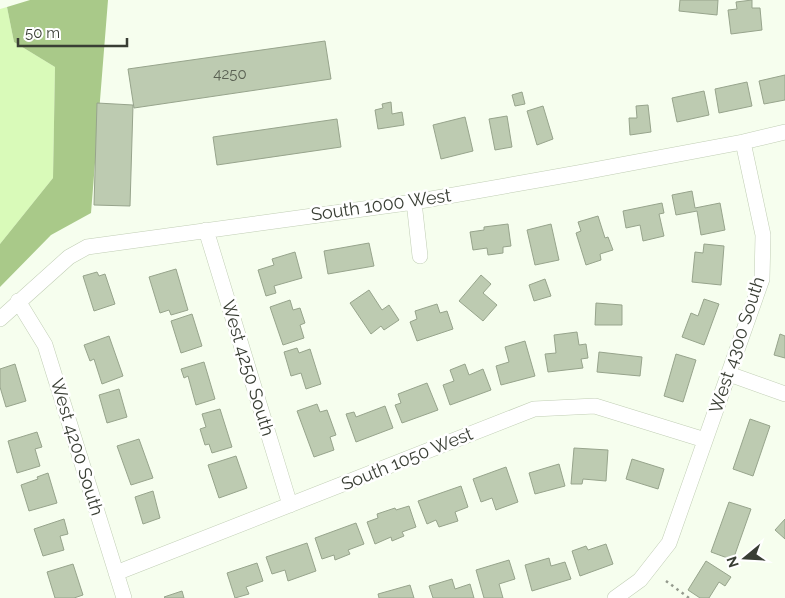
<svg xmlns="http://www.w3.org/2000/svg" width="785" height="598" viewBox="0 0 785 598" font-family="Raleway,sans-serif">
	<rect width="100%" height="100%" fill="#f6feee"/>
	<!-- green -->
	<path fill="#d9fab9" d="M7 7 14 42 55 67 53 178 0 244V9Z"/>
	<!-- forest -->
	<path fill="#a9c989" d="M30 0H108L91 213 51 235 0 287V244L53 178 55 67 14 42 7 7Z"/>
	<!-- building -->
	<path fill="#bdcbb1" stroke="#97a48c" d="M680 0H718L717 15 679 11Z
		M752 0V8H760L762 30 731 34 728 10 737 9 736 2Z
		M325 41 331 79 134 108 128 69Z
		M785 75V100L764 104 759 81Z
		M747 82 752 106 719 113 715 89Z
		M704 91 709 115 677 122 672 98Z
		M522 92 525 104 515 106 512 95Z
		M391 102 392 114 402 112 404 125 378 129 375 110 383 108 382 104Z
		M97 103 133 105 130 206 94 205Z
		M648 105 651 132 630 135 629 118H637L636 106Z
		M543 106 553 139 537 145 527 111Z
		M507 116 512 147 495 150 489 119Z
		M465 117 473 151 441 159 433 125Z
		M337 119 341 147 217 165 213 137Z
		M692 191 695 208 720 203 725 230 701 235 697 211 676 215 672 195Z
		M662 203 664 213 659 214 664 236 643 241 640 225 626 228 623 211Z
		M598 216 605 238 608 237 613 250 600 254 601 260 586 265 576 233 581 231 578 222Z
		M508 224 511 246 503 247V253L488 255 487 248 473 250 470 232 484 230V227Z
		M551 224 559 260 535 265 527 230Z
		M369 243 374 266 328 274 324 251Z
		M704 244 724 246 721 285 692 282 695 252 703 253Z
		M295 252 302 278 274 286 276 293 266 296 258 270 274 265 272 259Z
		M176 269 188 310 171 315 169 310 160 313 149 277Z
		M97 272 99 276 105 274 115 304 94 311 83 276Z
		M481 275 491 284 483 293 497 305 483 321 459 301Z
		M545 279 551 296 534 301 529 285Z
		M369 290 382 310 389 305 399 320 384 330 381 326 371 334 350 303Z
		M704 299 719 304 704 345 682 337 691 313 698 316Z
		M290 300 293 310 300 308 305 323 300 325 304 338 283 345 270 307Z
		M596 303 622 305V325H595Z
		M437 304 440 313 447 311 453 329 417 341 410 322 417 319 415 311Z
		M192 314 202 346 181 353 171 321Z
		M577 332 579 345 586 344 588 358 581 359 583 368 548 372 545 354 556 353 554 335Z
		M780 334 785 336V358L774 355Z
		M109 336 123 376 102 384 94 359 90 361 84 345Z
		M525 341 535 376 501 385 496 366 509 362 505 347Z
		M297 348 299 353 310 349 321 384 306 389 301 373 291 376 284 352Z
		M599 352 642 357 640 376 597 372Z
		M676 354 696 360 683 402 664 396Z
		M204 362 215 399 196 405 188 376 184 378 181 369Z
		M15 364 26 401 6 407 0 387V369Z
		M465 364 469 375 483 369 491 390 450 405 443 385 454 381 450 370Z
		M427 383 438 410 402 423 395 405 401 403 398 394Z
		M119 389 127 417 107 423 99 395Z
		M317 404 320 412 327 410 336 435 330 437 334 450 314 457 297 411Z
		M385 406 393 428 356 442 346 414 354 412 356 417Z
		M220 409 232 447 212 453 209 444 205 445 200 429 206 427 202 414Z
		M750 419 770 426 753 476 733 469Z
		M37 432 42 447 35 449 40 466 17 473 8 441Z
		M139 439 153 478 131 485 117 446Z
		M574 448 608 450 606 481 583 479 582 484H571Z
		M236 456 247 488 219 498 208 465Z
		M632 459 664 469 658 489 626 479Z
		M559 464 565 486 535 494 529 473Z
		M506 467 518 502 496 510 492 498 481 502 473 479Z
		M48 473 57 503 29 511 21 485 38 479 37 477Z
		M461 486 468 507 455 512 458 521 439 527 436 520 427 524 418 501Z
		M153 491 160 518 143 524 135 497Z
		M729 502 751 509 733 560 711 552Z
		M409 506 416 527 402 532 404 536 392 541 391 537 375 544 367 522 378 518 377 514 395 508 396 510Z
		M64 519 68 534 60 536 64 550 43 556 34 529Z
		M785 519V539L775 530Z
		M356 523 364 544 348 550 350 554 335 560 334 555 322 559 315 538Z
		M307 543 316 571 288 581 285 570 272 574 266 557Z
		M606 544 613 564 580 576 572 551 586 546 588 550Z
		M549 558 551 566 565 562 571 579 532 591 525 565Z
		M509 560 515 579 499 584 503 598H484L476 570Z
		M706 561 731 577 725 586 719 582 709 598H700L688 590Z
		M257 563 263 581 246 587 249 594 235 598 227 573Z
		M73 564 83 595 74 598H55L47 572Z
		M452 579 455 589 470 584 474 598H433L429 586Z
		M410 585 414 598H379L378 594Z
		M182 591 184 598H165L164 597Z"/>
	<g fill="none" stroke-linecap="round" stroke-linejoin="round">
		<defs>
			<path id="street" d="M414 202 420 256
				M206 230 290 505
				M18 301 45 345 124 598
				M0 319 69 257 87 247 414 202 578 173 743 142 785 132
				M729 374 785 394
				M116 573 534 409 595 406 705 440
				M615 598 640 580 669 543 762 279 763 235 743 142"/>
		</defs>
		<!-- street casing -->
		<use href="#street" stroke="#c1ceb5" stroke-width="16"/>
		<!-- path -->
		<path stroke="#949a8d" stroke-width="2.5" stroke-dasharray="2.5 4" stroke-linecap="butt" d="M666 581 689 598"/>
		<!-- street -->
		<use href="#street" stroke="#fff" stroke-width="15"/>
	</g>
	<g text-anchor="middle" stroke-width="5" stroke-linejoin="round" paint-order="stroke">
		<!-- number labels -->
		<g font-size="15" fill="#5a6153">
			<text x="230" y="79">4250</text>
		</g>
		<!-- street labels -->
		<g font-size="18" fill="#393e34" stroke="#fff">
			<text transform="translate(381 205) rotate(-8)" y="6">South 1000 West</text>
			<text transform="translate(737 345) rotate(-72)" y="6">West 4300 South</text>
			<text transform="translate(248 368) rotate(73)" y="6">West 4250 South</text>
			<text transform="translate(77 447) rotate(73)" y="6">West 4200 South</text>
			<text transform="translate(407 459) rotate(-22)" y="6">South 1050 West</text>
		</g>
	</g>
	<!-- north arrow -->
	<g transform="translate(745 558) rotate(252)" stroke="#ffffff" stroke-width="4" paint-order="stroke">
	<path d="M0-4L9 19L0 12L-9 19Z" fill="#393e34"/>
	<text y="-8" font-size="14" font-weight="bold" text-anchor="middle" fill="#393e34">N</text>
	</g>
	<!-- scale -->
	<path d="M18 38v8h109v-8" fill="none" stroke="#393e34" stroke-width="2.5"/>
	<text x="25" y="38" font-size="15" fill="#393e34" stroke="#ffffff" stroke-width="4" paint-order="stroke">50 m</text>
</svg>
